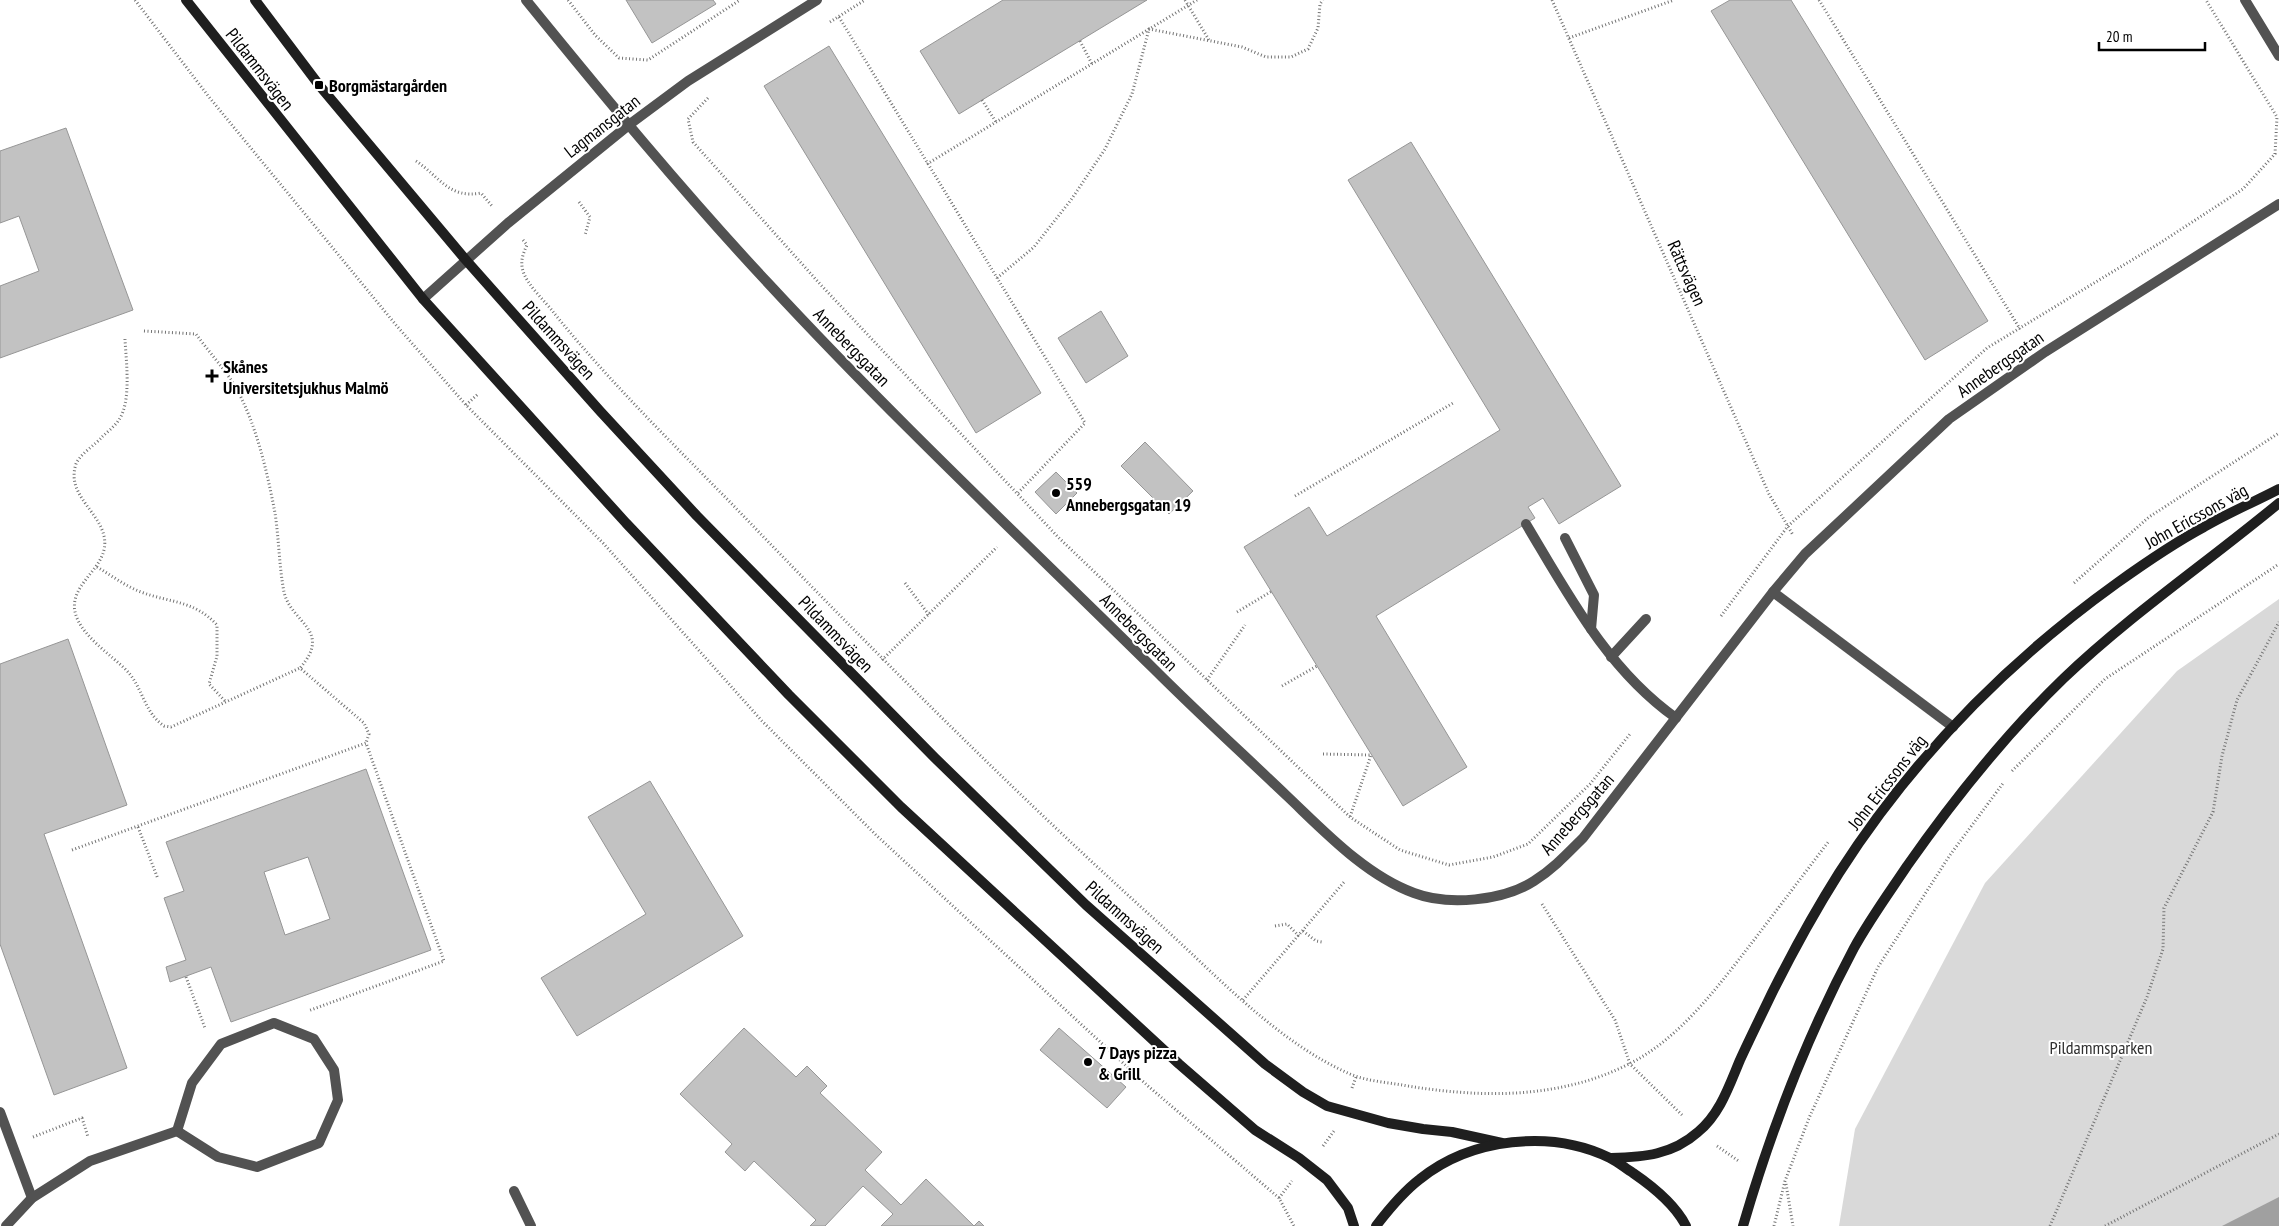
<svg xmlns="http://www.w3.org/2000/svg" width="2279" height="1226" font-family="'PT Sans Narrow',sans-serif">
	<rect width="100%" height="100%" fill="#fff"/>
	<polygon fill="#d9d9d9" points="2279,599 2279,1226 1839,1226 1855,1129 1985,883 2177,671"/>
	<polygon fill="#a0a0a0" points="2279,1197 2279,1226 2222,1226"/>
	<g fill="#c2c2c2" stroke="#969696" fill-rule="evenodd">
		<polygon points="626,0 713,0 716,4 652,43"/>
		<polygon points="1003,0 1147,0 959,114 920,51"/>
		<polygon points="1730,0 1791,0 1988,321 1925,360 1711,11"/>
		<polygon points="829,46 1041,393 976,433 764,86"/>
		<polygon points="66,128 133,310 0,358 0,286 39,271 19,216 0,223 0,151"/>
		<polygon points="1411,142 1621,486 1559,524 1543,498 1528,507 1535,518 1376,616 1467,767 1403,806 1244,547 1309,507 1327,536 1500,430 1348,180"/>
		<polygon points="1101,311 1128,356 1086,383 1058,338"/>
		<polygon points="1145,442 1193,491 1169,514 1121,466"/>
		<polygon points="1056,472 1077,493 1056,514 1035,492"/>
		<polygon points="68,639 127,805 44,834 127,1068 54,1095 0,944 0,664"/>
		<path d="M366 769 431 950 231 1022 211 967 170 982 166 967 186 960 164 898 184 891 166 842ZM308 857 330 919 285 935 264 872Z"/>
		<polygon points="650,781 743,936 577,1036 541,978 646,914 588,817"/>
		<polygon points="744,1028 796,1077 807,1066 827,1086 820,1093 882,1152 865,1170 901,1205 926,1179 974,1226 979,1221 984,1226 881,1226 893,1214 863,1186 825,1226 810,1226 816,1220 754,1161 745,1171 725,1152 732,1144 680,1094"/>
		<polygon points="1059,1028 1126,1087 1107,1108 1040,1050"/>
	</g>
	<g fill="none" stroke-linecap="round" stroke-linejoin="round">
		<g stroke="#747474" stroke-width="3" stroke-dasharray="1 2.5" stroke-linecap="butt">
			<polyline points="135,0 209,97 396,325 466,405 603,543 762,721 876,835 1148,1086 1279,1198 1294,1226"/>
			<polyline points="568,0 595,35 619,58 648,60 740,0"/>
			<polyline points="1185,0 1209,40"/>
			<polyline points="1552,0 1769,494 1793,535"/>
			<polyline points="1819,0 2020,329"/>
			<polyline points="839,17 1085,423 1017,494"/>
			<polyline points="830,22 865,0"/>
			<polyline points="1569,38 1674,0"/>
			<polyline points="1080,41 1092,64"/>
			<polyline points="708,98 688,119 693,142 820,284 1058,537 1350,817 1400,850 1449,865 1493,857 1528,844 1590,784 1630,734"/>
			<polyline points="982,100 996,122"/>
			<path d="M416 161C440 177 449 199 481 193L492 206"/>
			<polyline points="927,164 1197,0"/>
			<polyline points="579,202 590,217 585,235"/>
			<path d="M523 240 527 245C523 254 520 261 523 271 527 285 545 301 554 313 608 380 670 441 730 502 870 648 1012 791 1162 926 1219 978 1279 1043 1350 1074 1366 1081 1385 1082 1402 1085 1478 1098 1558 1100 1629 1064 1681 1038 1719 985 1754 940 1779 907 1804 874 1829 841"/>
			<polyline points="997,278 1034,247 1071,200 1105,149 1132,94 1149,29 1242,47 1266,57 1291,57 1308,49 1318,28 1320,4 1323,0"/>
			<path d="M144 331 196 334C208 351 224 368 235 386 256 423 267 471 275 513 279 539 279 566 284 592 291 623 333 630 300 668L364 723 369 734 366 743"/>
			<path d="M125 339C126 361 132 403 118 421 114 427 107 432 102 437 95 445 80 454 76 464 66 494 98 510 104 536 110 563 80 577 75 600 69 630 112 654 129 673 143 690 145 713 164 726L171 727 300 668"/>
			<polyline points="466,405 478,394"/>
			<polyline points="1295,496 1453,403"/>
			<path d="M97 567C111 575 125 586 141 592 170 603 194 600 217 625V656L209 684 226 702"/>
			<polyline points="905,583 929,615"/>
			<polyline points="2074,583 2149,517 2279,433"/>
			<polyline points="1237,612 1272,591"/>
			<polyline points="1721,616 1788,526 1987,348 2160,243 2243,189 2275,154 2277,117 2206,0"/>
			<polyline points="882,660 997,547"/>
			<polyline points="1207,680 1245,625"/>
			<polyline points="1282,686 1317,666"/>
			<polyline points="1323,754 1371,755 1350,817"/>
			<polyline points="2012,771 2105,679 2279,564"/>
			<polyline points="138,827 158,879"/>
			<polyline points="72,850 366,743 444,961 308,1011"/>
			<polyline points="1542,904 1615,1020 1630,1064 1682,1115"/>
			<polyline points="1275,926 1287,924 1299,936"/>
			<polyline points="1303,931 1316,941 1322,942"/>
			<polyline points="186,977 205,1028"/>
			<polyline points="1243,1000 1345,881"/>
			<polyline points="1352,1088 1356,1077"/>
			<polyline points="33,1137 82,1118 88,1137"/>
			<polyline points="1323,1146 1334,1131"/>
			<polyline points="1717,1146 1740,1162"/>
			<polyline points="1786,1184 1793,1226"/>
			<polyline points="1279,1198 1292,1181"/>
			<polyline points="1774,1226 1785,1181 1809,1118 1878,967 1950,855 2004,782"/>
			<polyline points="2050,1226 2147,997 2163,949 2164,908 2213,812 2222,756 2237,700 2279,622"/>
			<polyline points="2105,1226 2279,1134"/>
		</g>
		<g stroke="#525252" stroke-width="10">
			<path d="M1526 524C1568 594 1607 669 1676 718"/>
			<polyline points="1565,538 1594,595 1591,629"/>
			<polyline points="1611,657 1646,619"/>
			<polygon points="274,1023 314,1039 334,1070 338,1100 319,1143 257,1167 218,1157 177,1131 192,1083 221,1044"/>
			<polyline points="0,1112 32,1198"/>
			<polyline points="514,1191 531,1226"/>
			<polyline points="6,1226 32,1198 90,1161 177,1131"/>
		</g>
		<g stroke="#525252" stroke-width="10">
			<path d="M526 0C604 96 684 193 768 283 892 417 1025 542 1155 670 1198 713 1243 754 1287 796 1324 831 1365 875 1414 893 1448 906 1503 901 1534 881 1553 869 1567 854 1583 838L1773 592 1805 554 1949 419 2045 352 2279 204"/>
			<polyline points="2245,0 2279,56"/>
			<polyline points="423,299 508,223 630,124 688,81 817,0"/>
			<polyline points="1773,592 1953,727"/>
		</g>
		<g stroke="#1f1f1f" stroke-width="10">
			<polyline points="186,0 423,299 626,523 789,695 901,807 1179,1064 1255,1130 1299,1158 1327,1180 1348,1208 1354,1226"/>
			<polyline points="255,0 319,85 465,259 600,411 697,516 935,758 1086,905 1265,1064 1303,1092 1327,1106 1388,1123 1423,1129 1452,1132 1502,1143"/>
			<path d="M1611 1158C1644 1157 1672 1155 1698 1132 1720 1114 1729 1086 1740 1060 1750 1038 1761 1016 1772 993 1792 953 1815 911 1839 873 1912 759 2007 662 2117 583 2145 563 2174 543 2204 527 2228 513 2254 502 2279 489"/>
			<path d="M1376 1226C1389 1209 1403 1192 1420 1179 1471 1138 1551 1129 1610 1158 1618 1162 1625 1168 1633 1173 1652 1186 1675 1204 1686 1226"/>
			<path d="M1743 1226C1771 1130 1807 1036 1854 948 1870 919 1889 893 1907 866 1954 799 2005 735 2064 678 2131 614 2208 562 2279 503"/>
		</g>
	</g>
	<g fill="#000" stroke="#fff" stroke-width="2">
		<rect x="314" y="80" width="10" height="10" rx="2.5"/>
		<path d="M209.5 368.5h5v5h5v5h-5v5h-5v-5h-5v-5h5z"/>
		<circle cx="1056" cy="493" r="5"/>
		<circle cx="1088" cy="1062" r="5"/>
	</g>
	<g text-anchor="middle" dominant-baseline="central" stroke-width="4" stroke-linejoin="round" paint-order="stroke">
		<g font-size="18" fill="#000" stroke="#fff">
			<text transform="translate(260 69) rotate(52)">Pildammsvägen</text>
			<text transform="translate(602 126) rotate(-38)">Lagmansgatan</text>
			<text transform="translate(1687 273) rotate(66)">Rättsvägen</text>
			<text transform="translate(559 340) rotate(48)">Pildammsvägen</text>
			<text transform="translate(852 347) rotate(46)">Annebergsgatan</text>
			<text transform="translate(2000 364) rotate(-35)">Annebergsgatan</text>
			<text transform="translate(2196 516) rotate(-29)">John Ericssons väg</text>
			<text transform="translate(1139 632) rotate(45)">Annebergsgatan</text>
			<text transform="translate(836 634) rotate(46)">Pildammsvägen</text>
			<text transform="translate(1887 782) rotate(-52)">John Ericssons väg</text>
			<text transform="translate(1577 814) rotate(-49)">Annebergsgatan</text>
			<text transform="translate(1125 917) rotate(42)">Pildammsvägen</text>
		</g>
		<g font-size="18" font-weight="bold" fill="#000" stroke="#fff" text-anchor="start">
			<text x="329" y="85">Borgmästargården</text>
			<text x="223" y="366">Skånes<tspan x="223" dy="21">Universitetsjukhus Malmö</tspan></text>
			<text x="1066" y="483">559<tspan x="1066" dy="21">Annebergsgatan 19</tspan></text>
			<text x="1098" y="1052">7 Days pizza<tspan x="1098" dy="21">&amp; Grill</tspan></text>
		</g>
		<g font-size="18" fill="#303030" stroke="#fff">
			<text x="2101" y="1047">Pildammsparken</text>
		</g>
	</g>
	<path d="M2099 42v8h106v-8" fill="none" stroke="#000000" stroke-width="2.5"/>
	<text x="2106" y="42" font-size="15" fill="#000000" stroke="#ffffff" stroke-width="4" paint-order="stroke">20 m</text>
</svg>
